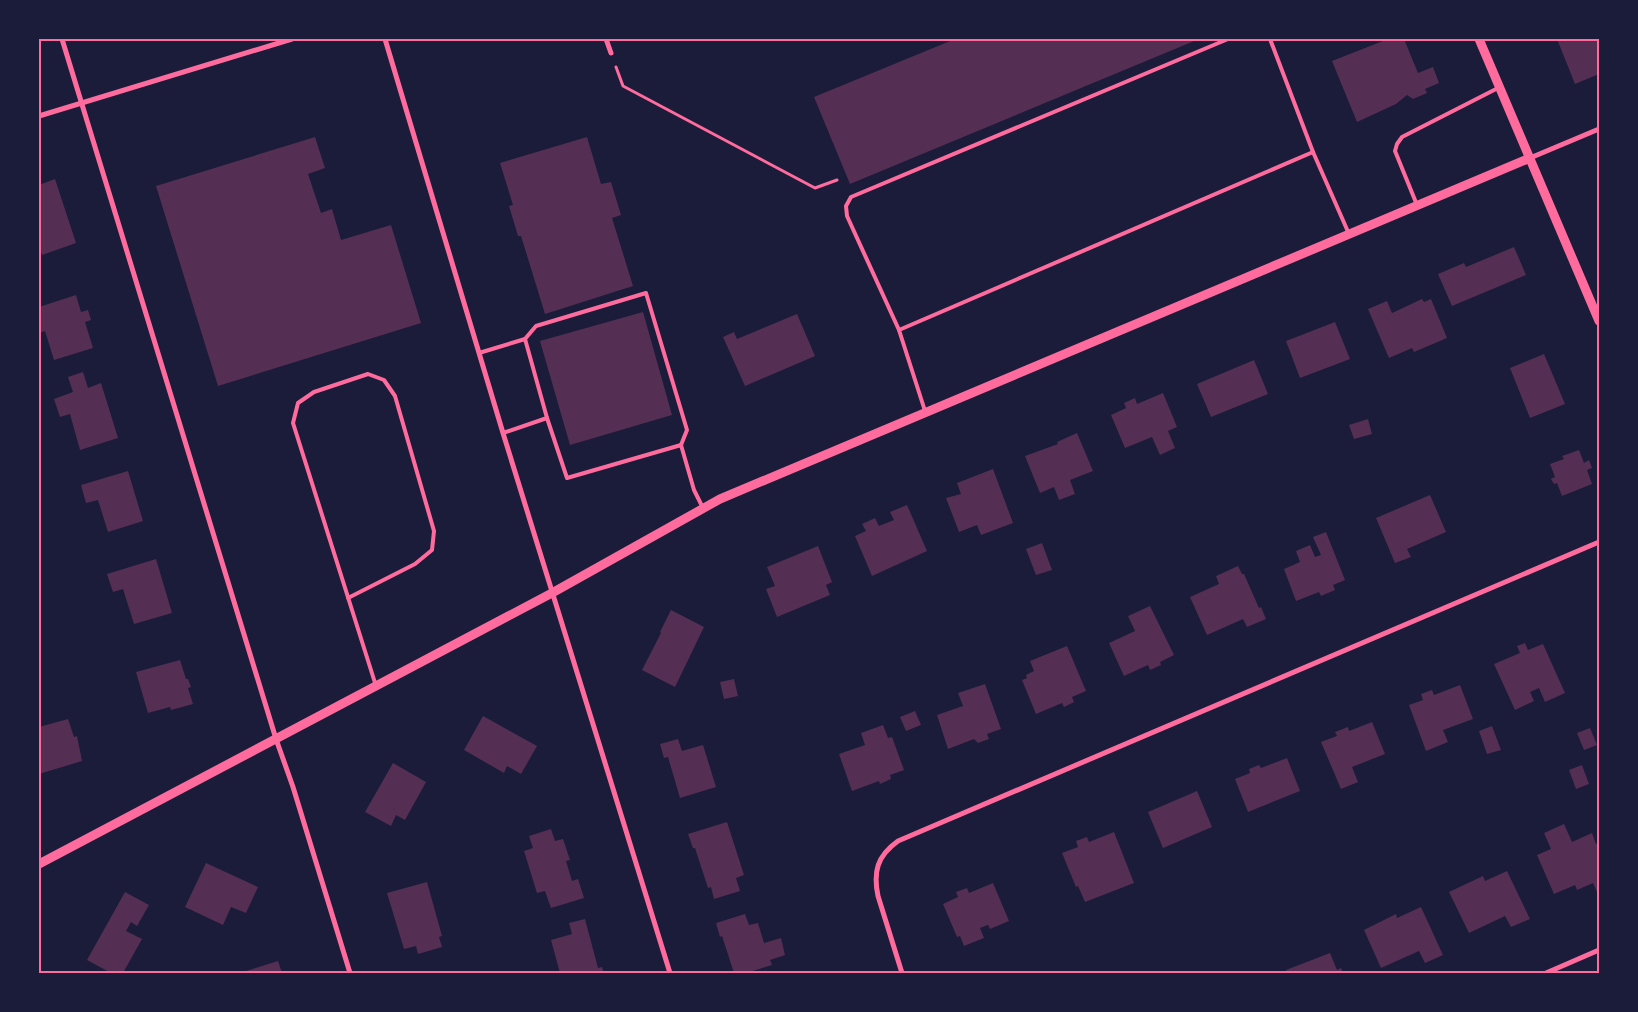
<svg xmlns="http://www.w3.org/2000/svg" width="1638" height="1012" font-family="'Archivo Narrow',sans-serif">
	<rect width="100%" height="100%" fill="#1b1b3a"/>
	<g fill="#542f53">
		<polygon points="955,39 1199,39 850,184 814,97"/>
		<polygon points="1388,39 1404,39 1418,73 1433,67 1439,83 1425,89 1427,93 1413,99 1407,95 1396,104 1357,122 1332,61"/>
		<polygon points="1557,39 1599,39 1599,74 1575,84"/>
		<polygon points="315,137 325,168 308,174 321,213 332,209 341,240 391,225 421,323 218,386 156,186"/>
		<polygon points="587,137 601,184 611,182 621,215 612,218 633,286 545,314 521,236 518,236 509,206 513,205 500,163"/>
		<polygon points="55,179 76,243 42,255 39,246 39,185"/>
		<polygon points="1514,247 1526,275 1452,306 1438,274 1464,263 1466,267"/>
		<polygon points="76,295 81,312 88,310 91,320 85,322 93,348 54,360 45,331 39,333 39,307"/>
		<polygon points="1422,299 1424,302 1431,299 1447,338 1414,352 1412,348 1389,358 1368,309 1387,301 1392,313"/>
		<polygon points="643,312 672,415 570,445 540,341"/>
		<polygon points="797,314 815,356 745,386 723,337 734,332 737,339"/>
		<polygon points="1335,322 1350,359 1300,378 1286,341"/>
		<polygon points="1544,354 1565,404 1530,418 1510,368"/>
		<polygon points="1254,360 1268,394 1211,417 1197,384"/>
		<polygon points="83,372 88,388 101,383 118,438 80,450 70,414 60,417 54,399 73,392 68,377"/>
		<polygon points="1163,393 1177,427 1168,431 1175,448 1160,455 1152,437 1125,448 1111,415 1126,408 1124,403 1135,398 1137,404"/>
		<polygon points="1368,419 1372,434 1354,439 1349,425"/>
		<polygon points="1077,433 1093,471 1070,480 1075,494 1059,500 1054,487 1040,493 1025,456 1058,444 1057,442"/>
		<polygon points="1579,450 1584,463 1589,460 1592,468 1587,470 1592,484 1562,496 1557,483 1554,484 1551,479 1555,477 1550,464 1564,459 1562,456"/>
		<polygon points="993,469 1013,523 981,535 977,525 959,532 946,498 961,494 957,483"/>
		<polygon points="128,471 143,521 108,532 98,500 86,503 81,485"/>
		<polygon points="1430,495 1446,532 1407,549 1411,557 1395,563 1376,518"/>
		<polygon points="907,505 927,551 872,576 855,536 866,531 862,524 875,518 879,526 894,520 890,512"/>
		<polygon points="1326,532 1345,580 1333,585 1335,590 1321,596 1319,592 1296,601 1284,569 1300,562 1296,551 1310,545 1315,557 1321,555 1313,537"/>
		<polygon points="1042,543 1052,570 1036,575 1026,549"/>
		<polygon points="818,546 832,582 826,585 830,595 777,617 766,589 775,586 767,567"/>
		<polygon points="156,559 172,613 134,624 123,589 113,592 107,574"/>
		<polygon points="1238,566 1242,574 1244,574 1259,608 1261,607 1266,619 1247,627 1243,619 1207,635 1190,597 1219,584 1216,576"/>
		<polygon points="1150,606 1174,655 1160,662 1161,665 1150,670 1148,665 1124,676 1109,643 1135,631 1128,616"/>
		<polygon points="671,610 704,627 675,687 642,670 661,633 660,632"/>
		<polygon points="1525,643 1528,650 1543,644 1565,693 1545,702 1539,688 1530,692 1534,701 1515,710 1494,664 1520,653 1517,646"/>
		<polygon points="1067,646 1086,691 1072,697 1074,702 1064,707 1062,703 1036,714 1022,680 1027,678 1026,675 1034,671 1030,661"/>
		<polygon points="180,660 186,679 188,679 191,687 188,688 193,704 171,710 170,707 148,713 136,672"/>
		<polygon points="734,679 738,696 724,699 720,682"/>
		<polygon points="985,684 1001,729 987,734 989,739 978,743 974,739 948,749 937,715 963,706 958,693"/>
		<polygon points="1460,685 1473,719 1443,730 1448,742 1426,751 1409,705 1423,700 1421,694 1432,690 1434,695"/>
		<polygon points="915,711 921,725 906,731 900,717"/>
		<polygon points="483,716 537,746 521,774 507,766 504,773 464,750"/>
		<polygon points="68,719 74,737 77,736 82,761 39,774 39,727"/>
		<polygon points="1372,722 1385,754 1352,767 1358,782 1341,789 1321,742 1337,736 1335,732 1348,727 1349,731"/>
		<polygon points="883,725 888,738 892,737 904,770 890,775 891,779 880,784 879,781 852,791 839,754 865,745 861,733"/>
		<polygon points="1492,726 1501,750 1487,754 1479,731"/>
		<polygon points="1590,728 1597,745 1584,750 1577,733"/>
		<polygon points="678,739 682,751 703,745 716,787 680,798 668,757 664,758 660,744"/>
		<polygon points="1287,758 1300,791 1248,812 1235,779 1250,773 1249,769 1259,765 1261,768"/>
		<polygon points="393,763 426,782 405,820 396,815 391,826 365,812"/>
		<polygon points="1582,765 1589,784 1576,789 1569,770"/>
		<polygon points="1197,791 1212,827 1163,848 1148,812"/>
		<polygon points="727,822 744,875 736,878 740,891 714,899 711,887 708,888 695,848 693,848 688,834"/>
		<polygon points="1564,824 1572,842 1592,833 1596,844 1599,842 1599,890 1597,892 1593,883 1577,890 1575,885 1554,894 1537,855 1551,849 1544,833"/>
		<polygon points="551,829 555,841 563,839 570,860 566,861 572,881 578,879 584,898 551,908 545,891 537,893 524,851 533,848 529,836"/>
		<polygon points="1114,832 1134,883 1085,902 1078,886 1076,887 1062,853 1078,847 1076,841 1087,837 1089,842"/>
		<polygon points="206,863 258,887 246,913 231,907 223,925 185,907"/>
		<polygon points="1507,871 1530,919 1511,927 1505,916 1469,933 1449,892 1483,876 1485,881"/>
		<polygon points="427,882 442,936 439,937 442,947 418,954 416,946 404,949 387,893"/>
		<polygon points="993,883 1009,921 990,929 988,925 980,928 984,938 964,946 960,936 957,937 943,904 958,897 956,892 967,888 969,893"/>
		<polygon points="125,892 149,905 137,926 131,922 126,931 142,939 123,973 111,973 87,960"/>
		<polygon points="1421,907 1443,955 1425,963 1419,951 1381,968 1364,930 1396,914 1397,918"/>
		<polygon points="745,914 749,925 758,923 764,943 781,938 785,955 770,960 772,965 746,973 734,973 722,936 720,937 716,923"/>
		<polygon points="585,919 598,968 602,967 604,973 560,973 551,940 572,934 569,923"/>
		<polygon points="1330,953 1337,970 1341,968 1343,973 1288,973 1286,970"/>
		<polygon points="278,961 282,973 246,973 246,971"/>
	</g>
	<g fill="none" stroke-linecap="round" stroke-linejoin="round">
		<polyline stroke="#ff6b9d" stroke-width="3" points="616,67 623,86 815,188 837,180"/>
		<g stroke="#ff6b9d" stroke-width="4">
			<polyline points="1270,39 1313,152"/>
			<polyline points="1417,205 1395,151 1397,144 1402,137 1500,87"/>
			<polyline points="899,330 847,216 846,206 851,197 1228,39"/>
			<polyline points="525,339 536,326 646,293 687,430 681,445"/>
			<polyline points="479,353 525,339 547,418"/>
			<polyline points="925,411 899,330 1313,152 1349,234"/>
			<polyline points="503,433 547,418 567,478 681,445 694,490 703,508"/>
			<polyline points="348,598 415,564 432,550 434,531 395,396 384,380 368,374 314,392 298,403 293,423 376,686"/>
		</g>
		<g stroke="#ff6b9d" stroke-width="5">
			<polyline points="62,39 276,739 293,787 350,973"/>
			<polyline points="385,39 503,433 670,973"/>
			<polyline points="606,39 611,53"/>
			<polyline points="39,116 292,39"/>
			<polyline points="1530,158 1599,129"/>
			<path d="M902 973 878 896C873 872 877 856 898 841L1599 542"/>
			<polyline points="1546,973 1599,950"/>
		</g>
		<g stroke="#ff6b9d" stroke-width="9">
			<polyline points="1479,39 1599,321"/>
			<polyline points="39,864 552,593 720,499 1530,158"/>
		</g>
	</g>
	<rect width="1638" height="1012" fill="none" stroke="#1b1b3a" stroke-width="80"/>
	<rect x="40" y="40" width="1558" height="932" fill="none" stroke="#ff6b9d" stroke-width="2"/>
</svg>
